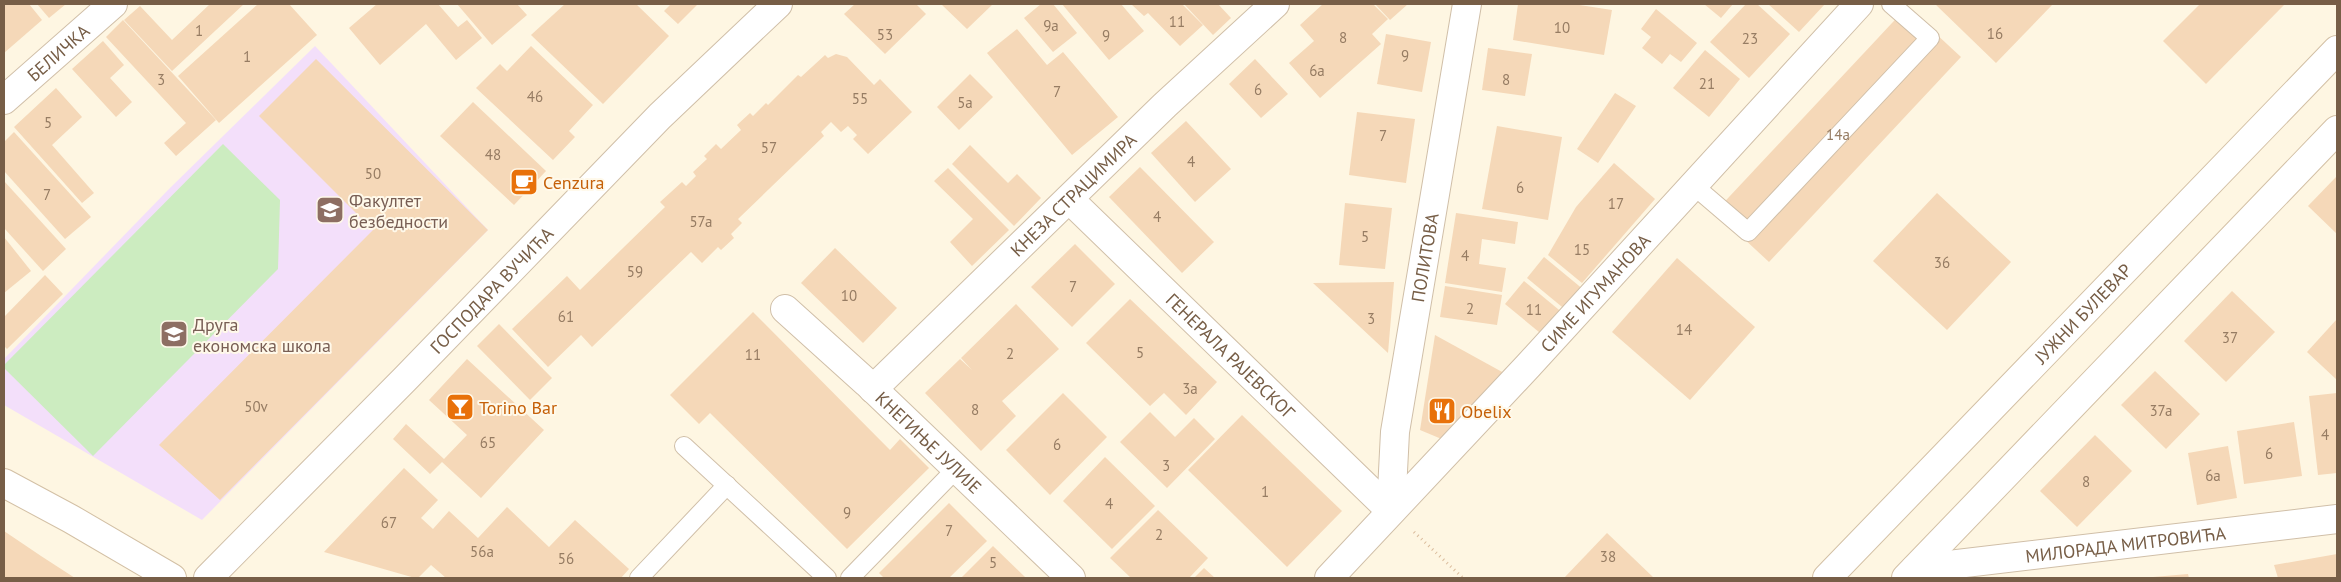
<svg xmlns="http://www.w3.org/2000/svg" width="2341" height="582" font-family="'PT Sans',sans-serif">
	<rect width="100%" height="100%" fill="#fef6e2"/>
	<polygon fill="#f3dffa" points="315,46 488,230 202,520 4,405 4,359 169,189"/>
	<polygon fill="#ccecc0" points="223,144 280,200 278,269 93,456 4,368 4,365"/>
	<g fill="#f5d8b8">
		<polygon points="4,4 29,4 42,20 4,53"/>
		<polygon points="37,4 66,4 49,18"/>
		<polygon points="210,4 244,4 172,71 124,20 140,6 172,40"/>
		<polygon points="258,4 289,4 317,35 219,123 178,76"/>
		<polygon points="377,4 438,4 458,27 467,20 482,38 456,60 426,24 380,65 349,28"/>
		<polygon points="457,4 517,4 527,15 492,45"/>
		<polygon points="565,4 636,4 669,36 603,104 531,35"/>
		<polygon points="668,4 698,4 678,24 664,11 670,5"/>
		<polygon points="855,4 916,4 926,14 885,54 844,14"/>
		<polygon points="941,4 993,4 967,29"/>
		<polygon points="1041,4 1053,4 1077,33 1053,52 1024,18"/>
		<polygon points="1062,4 1121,4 1144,31 1109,60"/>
		<polygon points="1131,4 1182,4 1203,25 1180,46 1148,13 1144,16"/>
		<polygon points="1184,4 1218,4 1231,18 1213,35"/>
		<polygon points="1323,4 1373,4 1388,19 1372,34 1381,44 1320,98 1289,63 1314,41 1300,25"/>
		<polygon points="1375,4 1408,4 1390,20"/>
		<polygon points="1518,4 1573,4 1612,10 1604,55 1513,40"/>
		<polygon points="1704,4 1733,4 1721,18"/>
		<polygon points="1746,4 1757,4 1790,34 1749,78 1710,42"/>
		<polygon points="1768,4 1825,4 1799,32"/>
		<polygon points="1935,4 2053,4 1996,63"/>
		<polygon points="2200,4 2285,4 2206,84 2163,41"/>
		<polygon points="1907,7 1961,57 1769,262 1715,212"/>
		<polygon points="1656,9 1697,43 1681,62 1670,54 1662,64 1642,48 1651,37 1641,29"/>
		<polygon points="123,20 216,120 176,156 164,143 186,123 106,37"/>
		<polygon points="1017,29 1047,65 1063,52 1118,117 1072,155 987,53"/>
		<polygon points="1386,34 1431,42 1422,92 1377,84"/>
		<polygon points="103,41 124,65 110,78 132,102 116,117 72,69"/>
		<polygon points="531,46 593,105 569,131 575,137 553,160 476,88 500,64 507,71"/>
		<polygon points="1488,48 1532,54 1525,96 1482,90"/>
		<polygon points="1705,50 1740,79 1709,117 1673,88"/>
		<polygon points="836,54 847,57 874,85 880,79 912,112 868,154 853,139 857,135 848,126 841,132 831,122 821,132 824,136 738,219 742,223 731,234 734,238 721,250 718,247 702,263 691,252 592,347 581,335 548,367 512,329 567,276 580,290 665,207 660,202 682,182 686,186 696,176 693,172 707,159 704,156 716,144 721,149 741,130 737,125 750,113 753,116 766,103 768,105 798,75 801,77 825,55 828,58"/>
		<polygon points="316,59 488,230 220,500 159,445 373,230 259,116"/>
		<polygon points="1255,59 1288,94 1261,118 1229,84"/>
		<polygon points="970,74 993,97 959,130 937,107"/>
		<polygon points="56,88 82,117 52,145 94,193 82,203 14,127"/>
		<polygon points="1615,93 1636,106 1598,163 1577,149"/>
		<polygon points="473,102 546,171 514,205 440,136"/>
		<polygon points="1357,112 1415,119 1406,183 1349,175"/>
		<polygon points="1186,121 1231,169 1195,202 1151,153"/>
		<polygon points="1497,126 1562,137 1548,220 1482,209"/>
		<polygon points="14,132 91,217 65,239 4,171 4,142"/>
		<polygon points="970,145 1008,183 1017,174 1041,198 1014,226 952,164"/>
		<polygon points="1614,163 1655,199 1582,283 1548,255 1576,207"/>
		<polygon points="1140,167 1214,242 1182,273 1109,197"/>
		<polygon points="948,168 1009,230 972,266 950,242 973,219 934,181"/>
		<polygon points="2337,176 2337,234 2308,206"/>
		<polygon points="4,181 66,249 43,271 4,228"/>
		<polygon points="1937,193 2011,262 1947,330 1873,261"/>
		<polygon points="1345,203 1392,208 1385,269 1339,265"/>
		<polygon points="1456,213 1518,222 1515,244 1482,239 1479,264 1506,268 1502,292 1445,283"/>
		<polygon points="4,237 31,271 4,293"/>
		<polygon points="1075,244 1115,284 1072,327 1031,287"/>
		<polygon points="835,248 897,308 863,343 801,283"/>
		<polygon points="1544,257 1584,290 1567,311 1527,278"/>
		<polygon points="1677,258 1755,327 1690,400 1612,332"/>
		<polygon points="45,275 63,294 7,349 4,346 4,317"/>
		<polygon points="1524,281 1564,314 1545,337 1505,304"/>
		<polygon points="1394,282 1388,353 1313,283"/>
		<polygon points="1445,286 1502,295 1497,325 1440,317"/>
		<polygon points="2232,291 2275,332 2226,382 2184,341"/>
		<polygon points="1130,299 1217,382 1186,415 1164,393 1150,406 1086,343"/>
		<polygon points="1016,304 1059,349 1002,401 1016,416 981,451 925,393 960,359 972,370 961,358"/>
		<polygon points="753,312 890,450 900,439 929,468 847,549 710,413 699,424 670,395"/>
		<polygon points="2337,319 2337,380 2307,352"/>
		<polygon points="499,324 552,378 530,400 477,346"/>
		<polygon points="1435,335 1504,373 1444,440 1420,430"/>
		<polygon points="467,359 544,430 481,498 442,462 430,474 393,439 406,424 444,459 467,435 429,400"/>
		<polygon points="2155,371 2200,414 2166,449 2121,405"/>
		<polygon points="1063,393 1107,437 1050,495 1006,450"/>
		<polygon points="2337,393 2337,473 2318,475 2309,396"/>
		<polygon points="1150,412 1175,437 1194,418 1215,439 1167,488 1120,442"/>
		<polygon points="1242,415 1342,511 1287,567 1188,470"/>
		<polygon points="2294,422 2302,476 2244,484 2237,431"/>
		<polygon points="2095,435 2132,471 2077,527 2040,491"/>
		<polygon points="2228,446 2237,498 2197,505 2188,453"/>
		<polygon points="1105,457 1155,506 1112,549 1063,501"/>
		<polygon points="404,468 438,500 421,518 433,529 449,511 478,538 507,507 549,547 575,520 629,569 621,578 446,578 431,565 418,578 415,578 324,552"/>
		<polygon points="949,503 987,541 949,578 884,578 879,573"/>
		<polygon points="1158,510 1208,558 1189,578 1131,578 1110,558"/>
		<polygon points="4,531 41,556 75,578 4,578"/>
		<polygon points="1607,533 1654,578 1564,578"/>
		<polygon points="993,546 1026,578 961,578"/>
		<polygon points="2337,554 2337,578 2278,578 2274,565"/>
		<polygon points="1204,568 1215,578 1194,578"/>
		<polygon points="2188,574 2189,578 2153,578 2153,577"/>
	</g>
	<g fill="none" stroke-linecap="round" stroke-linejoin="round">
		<defs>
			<g id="lane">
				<polyline points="1693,185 1748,232 1930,38 1891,4"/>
				<polyline points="684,446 827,578"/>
				<polyline points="639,578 727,485"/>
				<polyline points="850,578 956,469"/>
			</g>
			<g id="street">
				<path id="s1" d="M4 100 113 4"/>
				<path id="s2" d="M1069 199 1391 511"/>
				<path id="s3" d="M785 309 867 383 1071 578"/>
				<path id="s4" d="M873 389 1165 105 1275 4"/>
				<path id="s5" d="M1391 511 1395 432 1467 4"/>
				<path id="s6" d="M1915 569 2337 519"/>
				<path id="s7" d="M208 578 405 379 660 116 778 4"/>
				<path id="s8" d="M1329 578 1528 366 1859 4"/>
			</g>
			<g id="secondary">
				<polyline points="4,483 71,519 172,578"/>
				<path id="s9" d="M1827 578 2337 50"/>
				<polyline points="1906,578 2337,130"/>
			</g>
		</defs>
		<use href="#lane" stroke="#d0bfa8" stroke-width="20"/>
		<use href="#street" stroke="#d0bfa8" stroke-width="30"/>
		<use href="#secondary" stroke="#d3c0a5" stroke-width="30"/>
		<polyline stroke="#dabb9b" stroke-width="3" stroke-dasharray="1 4" stroke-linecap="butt" points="1414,532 1463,578"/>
		<use href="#lane" stroke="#fff" stroke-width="18"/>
		<use href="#street" stroke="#fff" stroke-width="28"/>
		<use href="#secondary" stroke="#fff" stroke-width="28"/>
	</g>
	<defs>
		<symbol id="cafe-square" viewBox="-11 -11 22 22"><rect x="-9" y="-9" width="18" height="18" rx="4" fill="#e8710a" stroke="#fff9ea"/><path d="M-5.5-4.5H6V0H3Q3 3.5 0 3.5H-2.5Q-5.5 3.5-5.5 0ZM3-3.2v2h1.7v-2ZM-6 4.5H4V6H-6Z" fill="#fff"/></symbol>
		<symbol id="university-square" viewBox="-11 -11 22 22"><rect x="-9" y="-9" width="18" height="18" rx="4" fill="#8d6e63" stroke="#fff9ea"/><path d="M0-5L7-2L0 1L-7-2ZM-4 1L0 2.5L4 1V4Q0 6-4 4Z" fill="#fff"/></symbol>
		<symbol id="school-square" viewBox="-11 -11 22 22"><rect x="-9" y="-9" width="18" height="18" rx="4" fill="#8d6e63" stroke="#fff9ea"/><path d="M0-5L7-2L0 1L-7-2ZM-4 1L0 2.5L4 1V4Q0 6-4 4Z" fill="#fff"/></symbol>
		<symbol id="bar-square" viewBox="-11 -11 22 22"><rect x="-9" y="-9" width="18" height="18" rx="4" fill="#e8710a" stroke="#fff9ea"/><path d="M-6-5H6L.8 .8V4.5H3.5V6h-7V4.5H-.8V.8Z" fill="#fff"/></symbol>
		<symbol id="restaurant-square" viewBox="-11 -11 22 22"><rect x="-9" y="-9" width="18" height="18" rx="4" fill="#e8710a" stroke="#fff9ea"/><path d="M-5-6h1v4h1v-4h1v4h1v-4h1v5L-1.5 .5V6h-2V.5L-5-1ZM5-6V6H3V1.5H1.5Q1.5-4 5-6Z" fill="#fff"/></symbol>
	</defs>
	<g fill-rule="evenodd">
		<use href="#cafe-square" x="508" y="166" width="32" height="32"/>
		<use href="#university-square" x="314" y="194" width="32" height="32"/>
		<use href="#school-square" x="158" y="318" width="32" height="32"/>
		<use href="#bar-square" x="444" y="391" width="32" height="32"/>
		<use href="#restaurant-square" x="1426" y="395" width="32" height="32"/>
	</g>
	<g text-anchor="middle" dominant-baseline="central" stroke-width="4" stroke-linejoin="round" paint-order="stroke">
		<g font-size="15" fill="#967c63">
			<text x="1177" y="21">11</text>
			<text x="1051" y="25">9a</text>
			<text x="1562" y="27">10</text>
			<text x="199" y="30">1</text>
			<text x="1995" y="33">16</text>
			<text x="885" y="34">53</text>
			<text x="1106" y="35">9</text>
			<text x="1343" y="37">8</text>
			<text x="1750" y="38">23</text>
			<text x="1405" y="55">9</text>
			<text x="247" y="56">1</text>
			<text x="1317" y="70">6a</text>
			<text x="161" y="79">3</text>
			<text x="1506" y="79">8</text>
			<text x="1707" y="83">21</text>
			<text x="1258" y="89">6</text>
			<text x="1057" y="91">7</text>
			<text x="535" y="96">46</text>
			<text x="860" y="98">55</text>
			<text x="965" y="102">5a</text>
			<text x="48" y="122">5</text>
			<text x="1838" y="134">14a</text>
			<text x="1383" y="135">7</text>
			<text x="769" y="147">57</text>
			<text x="493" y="154">48</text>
			<text x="1191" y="161">4</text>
			<text x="373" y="173">50</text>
			<text x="1520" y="187">6</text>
			<text x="47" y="194">7</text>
			<text x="1616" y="203">17</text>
			<text x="1157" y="216">4</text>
			<text x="701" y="221">57a</text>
			<text x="1365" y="236">5</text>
			<text x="1582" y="249">15</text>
			<text x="1465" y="255">4</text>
			<text x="1942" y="262">36</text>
			<text x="635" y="271">59</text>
			<text x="1073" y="286">7</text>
			<text x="849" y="295">10</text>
			<text x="1470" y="308">2</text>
			<text x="1534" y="309">11</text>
			<text x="566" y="316">61</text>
			<text x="1371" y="318">3</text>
			<text x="1684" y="329">14</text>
			<text x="2230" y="337">37</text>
			<text x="1140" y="352">5</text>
			<text x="1010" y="353">2</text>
			<text x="753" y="354">11</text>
			<text x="1190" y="388">3a</text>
			<text x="256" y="406">50v</text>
			<text x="975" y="409">8</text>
			<text x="2161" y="410">37a</text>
			<text x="2325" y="434">4</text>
			<text x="488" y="442">65</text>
			<text x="1057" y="444">6</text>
			<text x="2269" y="453">6</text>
			<text x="1166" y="465">3</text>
			<text x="2213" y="475">6a</text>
			<text x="2086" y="481">8</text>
			<text x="1265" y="491">1</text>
			<text x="1109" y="503">4</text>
			<text x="847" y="512">9</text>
			<text x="389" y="522">67</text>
			<text x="949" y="530">7</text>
			<text x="1159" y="534">2</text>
			<text x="482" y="551">56a</text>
			<text x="1608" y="556">38</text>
			<text x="566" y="558">56</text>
			<text x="993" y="562">5</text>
		</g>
		<g font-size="18" fill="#775e47" stroke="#fff9ea">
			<text stroke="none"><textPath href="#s1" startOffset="72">БЕЛИЧКА</textPath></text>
			<text stroke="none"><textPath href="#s4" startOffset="279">КНЕЗА СТРАЦИМИРА</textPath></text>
			<text stroke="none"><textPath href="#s5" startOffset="256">ПОЛИТОВА</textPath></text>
			<text stroke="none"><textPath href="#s7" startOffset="404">ГОСПОДАРА ВУЧИЋА</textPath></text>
			<text stroke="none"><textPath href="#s8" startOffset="390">СИМЕ ИГУМАНОВА</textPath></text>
			<text stroke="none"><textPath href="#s9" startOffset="368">ЈУЖНИ БУЛЕВАР</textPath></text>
			<text stroke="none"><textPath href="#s2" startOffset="225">ГЕНЕРАЛА РАЈЕВСКОГ</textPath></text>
			<text stroke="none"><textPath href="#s3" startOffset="196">КНЕГИЊЕ ЈУЛИЈЕ</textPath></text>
			<text stroke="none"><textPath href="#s6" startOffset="212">МИЛОРАДА МИТРОВИЋА</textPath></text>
		</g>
		<g font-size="18" fill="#c56008" stroke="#fff9ea" text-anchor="start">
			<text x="543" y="182">Cenzura</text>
			<text x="479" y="407">Torino Bar</text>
			<text x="1461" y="411">Obelix</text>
		</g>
		<g font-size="18" fill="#785e54" stroke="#fff9ea" text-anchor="start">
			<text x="349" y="200">Факултет<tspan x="349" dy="21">безбедности</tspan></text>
			<text x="193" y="324">Друга<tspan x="193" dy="21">економска школа</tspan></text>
		</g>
	</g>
	<rect width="2341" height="582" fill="none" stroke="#775e47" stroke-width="10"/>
</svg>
